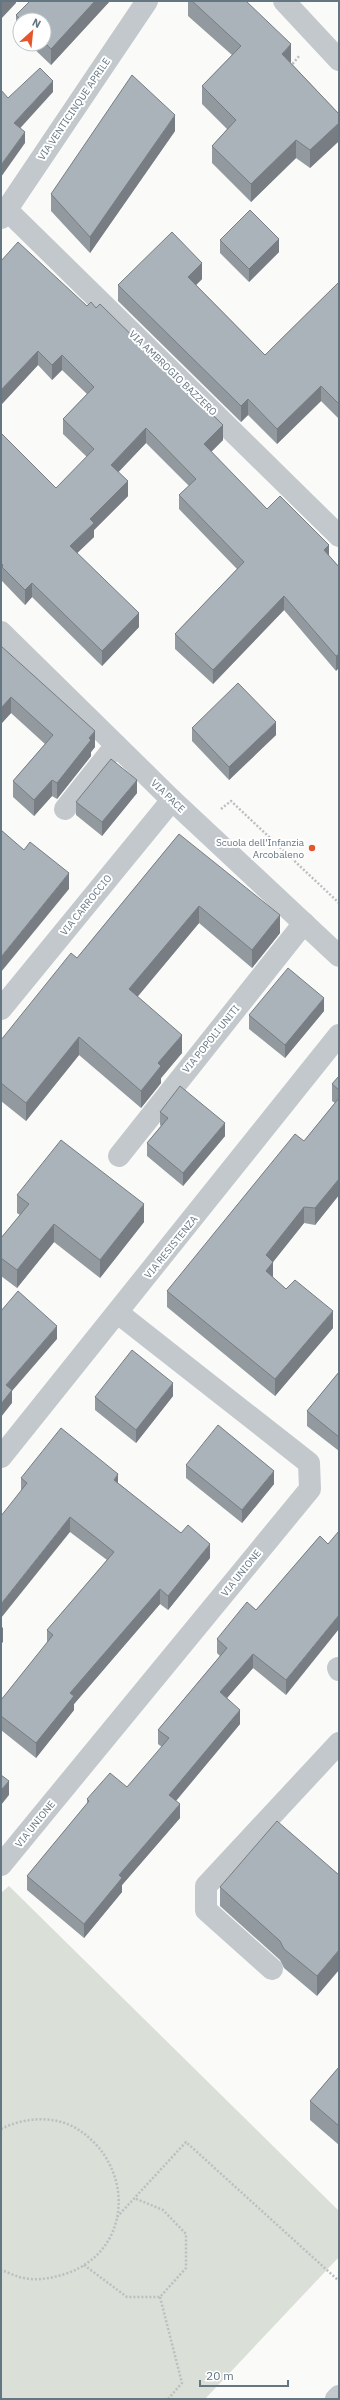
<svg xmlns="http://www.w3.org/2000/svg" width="340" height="2400" font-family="'IBM Plex Sans',sans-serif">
	<rect width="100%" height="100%" fill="#fafaf8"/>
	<polygon fill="#dadfd7" points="9,1886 339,2211 339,2257 205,2399 1,2399 1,1893"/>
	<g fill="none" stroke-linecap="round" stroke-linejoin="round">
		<g stroke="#bbbfc2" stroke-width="2.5" stroke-dasharray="2 2" stroke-linecap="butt">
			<polyline points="290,67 300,55"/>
			<polyline points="221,809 231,801 339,903"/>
			<path d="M1 2129C23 2118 51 2115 74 2127 135 2162 135 2251 65 2274 52 2278 38 2281 24 2278 16 2277 8 2272 1 2270"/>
			<polyline points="117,2217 186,2142 339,2281"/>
			<polyline points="84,2265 127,2297 160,2297 186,2268 186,2234 163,2210 134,2198"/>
			<polyline points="160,2297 182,2383 168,2399"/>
		</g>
		<g stroke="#c3c8cc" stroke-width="22">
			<polyline points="284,1 339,60"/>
			<polyline points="7,210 339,536"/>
			<polyline points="1,218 147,1"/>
			<polyline points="1,632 172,800 339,956"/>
			<polyline points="65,809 116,745"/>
			<polyline points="1,1009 172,800"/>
			<polyline points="119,1156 304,923"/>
			<polyline points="1,1457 339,1035"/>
			<polyline points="338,1668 339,1670"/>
			<polyline points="1,1865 310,1489 309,1463 118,1313"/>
			<polyline points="272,1969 206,1910 206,1886 339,1743"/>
			<polyline points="336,2399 339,2396"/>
		</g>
	</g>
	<g fill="#929a9f">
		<polygon points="110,1 51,65 29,44 44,44 44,20 20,20 20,36 16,32 16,15"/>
		<polygon points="188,1 246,1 291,62 290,62 339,114 339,141 310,168 296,158 251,202 212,163 212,146 227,129 202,104 202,86 232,55 188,16"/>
		<polygon points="175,131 90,253 51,211 51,194"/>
		<polygon points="220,240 279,252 249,282 220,253"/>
		<polygon points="1,261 223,440 211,452 267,509 329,556 339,567 336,671 284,610 213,684 175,649 175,634 237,569 179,509 179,495 189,486 146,443 118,472 128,496 94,530 94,537 77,553 139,627 102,666 32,597 25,605 2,581 2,578 1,577 1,433 56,488 87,457 63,434 63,419 87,394 62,370 52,380 38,365 1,405"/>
		<polygon points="202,279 196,285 265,355 339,282 339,419 321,401 277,444 248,415 241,422 118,301 118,285"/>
		<polygon points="1,646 95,747 91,752 91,756 57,799 52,796 34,816 13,797 13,781 45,744 11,713 1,724"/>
		<polygon points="192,728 276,735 229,780 192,741"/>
		<polygon points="137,793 102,836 76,815 76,802"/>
		<polygon points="179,834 280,933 252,968 199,923 137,997 182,1053 161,1078 161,1083 141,1108 79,1055 26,1121 1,1101 1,1040 77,958"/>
		<polygon points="324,1011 285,1058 249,1029 249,1015"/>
		<polygon points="339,1076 339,1195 315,1225 304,1223 273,1262 273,1278 333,1328 275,1396 167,1307 167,1291 304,1141 335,1103 332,1101 332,1084"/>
		<polygon points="160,1112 225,1136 183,1186 147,1156 147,1143 161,1126 160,1125"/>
		<polygon points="17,1195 144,1222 100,1278 54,1242 17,1288 1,1276 1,1238 20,1215 17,1213"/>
		<polygon points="339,1372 339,1451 307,1426 307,1411"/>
		<polygon points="173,1396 136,1443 95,1410 95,1397"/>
		<polygon points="186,1465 274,1484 242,1523 186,1478"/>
		<polygon points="21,1478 118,1483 210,1558 168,1610 160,1604 74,1704 74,1710 36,1758 1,1730 1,1700 47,1644 47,1630 107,1560 70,1532 21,1491"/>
		<polygon points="320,1536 286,1695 253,1668 227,1698 240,1724 176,1801 180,1818 122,1885 122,1892 84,1938 27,1890 27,1876 87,1804 87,1799 127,1787 162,1747 158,1744 158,1730 220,1656 217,1653 217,1639 256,1610"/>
		<polygon points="339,1875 317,1996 284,1968 280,1960 220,1906 220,1887"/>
		<polygon points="339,2067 339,2145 310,2120 310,2101"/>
	</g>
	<g fill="#777d82">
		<polygon points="2,1 16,1 16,3 1,19 1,2"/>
		<polygon points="95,1 110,1 51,65 51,49"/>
		<polygon points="291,44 291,62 282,72 282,54"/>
		<polygon points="53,81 53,92 14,135 14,123"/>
		<polygon points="175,115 175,131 90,253 90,237"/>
		<polygon points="339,123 339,141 310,168 310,150"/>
		<polygon points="25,132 25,143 1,177 1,165"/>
		<polygon points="296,140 296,158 251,202 251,184"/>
		<polygon points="279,239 279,252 249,282 249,269"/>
		<polygon points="202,263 202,279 188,293 188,277"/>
		<polygon points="38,351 38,365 1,405 1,390"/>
		<polygon points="62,355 62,370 52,380 52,365"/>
		<polygon points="321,386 321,401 277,444 277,429"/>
		<polygon points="248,399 248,415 241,422 241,406"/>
		<polygon points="223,425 223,440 204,459 204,444"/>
		<polygon points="146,428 146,443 111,480 111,465"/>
		<polygon points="128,481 128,496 94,530 94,537 70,560 70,546 90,519"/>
		<polygon points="329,545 329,559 324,550"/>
		<polygon points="32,583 32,597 25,605 25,590"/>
		<polygon points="284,596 284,610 213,684 213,670"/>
		<polygon points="139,613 139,627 102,666 102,651"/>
		<polygon points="339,654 339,668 336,671 336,656"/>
		<polygon points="11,697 11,713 1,724 1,708"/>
		<polygon points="276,722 276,735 229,780 229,767"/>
		<polygon points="95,731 95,747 91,752 91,756 57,799 57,783 89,738"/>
		<polygon points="52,780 52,796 34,816 34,800"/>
		<polygon points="137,780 137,793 102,836 102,822"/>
		<polygon points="69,873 69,889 1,972 1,957"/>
		<polygon points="199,906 199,923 129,1007 129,989"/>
		<polygon points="280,915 280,933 252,968 252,950"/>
		<polygon points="324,998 324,1011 285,1058 285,1045"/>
		<polygon points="182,1035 182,1053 161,1078 161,1083 141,1108 141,1091 158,1063"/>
		<polygon points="79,1037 79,1055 26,1121 26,1103"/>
		<polygon points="225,1123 225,1136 183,1186 183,1173"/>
		<polygon points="339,1179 339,1195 315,1225 315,1208"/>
		<polygon points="144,1204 144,1222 100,1278 100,1260"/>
		<polygon points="304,1207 304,1223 273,1262 273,1278 266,1287 266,1255"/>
		<polygon points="54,1224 54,1242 17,1288 17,1270"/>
		<polygon points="333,1311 333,1328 275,1396 275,1379"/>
		<polygon points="57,1326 57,1339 12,1391 12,1403 1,1417 1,1404 6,1385"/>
		<polygon points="173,1383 173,1396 136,1443 136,1430"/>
		<polygon points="274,1471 274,1484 242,1523 242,1510"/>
		<polygon points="118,1474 118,1489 114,1480"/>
		<polygon points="70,1517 70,1532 1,1618 1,1604"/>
		<polygon points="210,1544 210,1558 168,1610 168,1596"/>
		<polygon points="160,1589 160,1604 74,1704 74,1710 36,1758 36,1743 70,1693"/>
		<polygon points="339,1615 339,1629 286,1695 286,1680"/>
		<polygon points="3,1627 3,1642 1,1644 1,1629"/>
		<polygon points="253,1654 253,1668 220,1706 220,1692"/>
		<polygon points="240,1710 240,1724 169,1809 169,1795"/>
		<polygon points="9,1781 9,1795 1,1805 1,1790"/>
		<polygon points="180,1804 180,1818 122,1885 122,1892 84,1938 84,1924 119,1875"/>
		<polygon points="339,1950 339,1970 317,1996 317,1976"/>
	</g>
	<g fill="#aab3b9" stroke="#777d82">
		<polygon points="30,1 95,1 51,49 44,42 44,20 21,20 16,15"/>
		<polygon points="192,1 246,1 291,44 282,54 339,114 339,123 310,150 296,140 251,184 212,146 236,120 202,86 241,46"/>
		<polygon points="40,68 53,81 14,123 25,132 1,165 1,90 8,98"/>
		<polygon points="132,75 175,115 90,237 51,194"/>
		<polygon points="250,210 279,239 249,269 220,240"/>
		<polygon points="172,232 202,263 188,277 265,355 339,282 339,404 321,386 277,429 248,399 241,406 118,285"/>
		<polygon points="18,242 87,306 91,302 96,308 100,304 223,425 204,444 267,509 280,496 329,545 324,550 339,567 339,654 336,656 284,596 213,670 175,634 244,562 179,495 196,479 146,428 111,465 128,481 90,519 94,523 70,546 139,613 102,651 32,583 25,590 2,567 3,565 1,563 1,433 56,488 94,449 63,419 94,387 62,355 52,365 38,351 1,390 1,261"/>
		<polygon points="1,646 95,731 89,738 91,740 57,783 52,780 34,800 13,781 53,735 11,697 1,708"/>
		<polygon points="238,683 276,722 229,767 192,728"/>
		<polygon points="111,759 137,780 102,822 76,802"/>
		<polygon points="1,830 24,850 30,842 69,873 1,957"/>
		<polygon points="179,834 280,915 252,950 199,906 129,989 182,1035 158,1063 161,1066 141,1091 79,1037 26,1103 1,1083 1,1040 71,953 77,958"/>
		<polygon points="288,968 324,998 285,1045 249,1015"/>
		<polygon points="339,1076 339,1090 332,1084"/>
		<polygon points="180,1086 225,1123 183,1173 147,1143 168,1118 160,1112"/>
		<polygon points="339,1098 339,1179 315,1208 304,1207 266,1255 273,1262 266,1271 286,1289 295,1280 333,1311 275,1379 167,1291 295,1134 304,1141"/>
		<polygon points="61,1140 144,1204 100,1260 54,1224 17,1270 1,1258 1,1238 29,1204 17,1195"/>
		<polygon points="18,1291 57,1326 6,1385 12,1390 1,1404 1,1311"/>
		<polygon points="132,1350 173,1383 136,1430 95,1397"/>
		<polygon points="339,1372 339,1437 307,1411"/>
		<polygon points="218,1425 274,1471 242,1510 186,1465"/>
		<polygon points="61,1428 118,1474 114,1480 181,1533 188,1525 210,1544 168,1596 160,1589 70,1693 74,1696 36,1743 1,1716 1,1700 53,1635 47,1630 114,1552 70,1517 1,1604 1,1516 27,1483 21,1478"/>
		<polygon points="339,1531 339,1615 286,1680 253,1654 220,1692 240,1710 169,1795 180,1804 119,1875 122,1878 84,1924 27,1876 89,1801 87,1799 110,1773 127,1787 169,1738 158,1730 227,1648 217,1639 247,1602 256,1610 320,1536 328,1544"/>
		<polygon points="1,1775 9,1781 1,1790"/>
		<polygon points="277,1821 339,1875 339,1950 317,1976 284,1949 280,1941 220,1887"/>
		<polygon points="339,2067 339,2126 310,2101"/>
	</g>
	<circle fill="#e4572e" stroke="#fff" stroke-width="1.5" cx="312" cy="848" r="4"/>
	<g text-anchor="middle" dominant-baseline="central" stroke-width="4" stroke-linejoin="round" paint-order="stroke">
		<g font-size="10" fill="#657683" stroke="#fff">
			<text transform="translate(74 109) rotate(-56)">VIA VENTICINQUE APRILE</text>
			<text transform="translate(173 373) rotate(44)">VIA AMBROGIO BAZZERO</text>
			<text transform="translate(168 796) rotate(44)">VIA PACE</text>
			<text transform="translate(86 905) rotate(-51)">VIA CARROCCIO</text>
			<text transform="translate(211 1039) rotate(-51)">VIA POPOLI UNITI</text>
			<text transform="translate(171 1247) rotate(-51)">VIA RESISTENZA</text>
			<text transform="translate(241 1573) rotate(-51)">VIA UNIONE</text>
			<text transform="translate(35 1824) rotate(-51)">VIA UNIONE</text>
		</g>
		<g font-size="10" fill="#657683" stroke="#fff" text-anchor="end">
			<text x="304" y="842">Scuola dell'Infanzia<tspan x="304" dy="12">Arcobaleno</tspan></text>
		</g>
	</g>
	<rect width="340" height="2400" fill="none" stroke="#657683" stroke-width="4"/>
	<g transform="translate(32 32) rotate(27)"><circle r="19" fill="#ffffff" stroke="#c1c8cd"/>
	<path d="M0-3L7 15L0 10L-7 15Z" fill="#e4572e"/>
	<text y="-6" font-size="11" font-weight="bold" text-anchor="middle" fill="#657683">N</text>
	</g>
	<path d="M200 2380v6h88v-6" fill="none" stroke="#657683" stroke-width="2"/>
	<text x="206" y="2380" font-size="12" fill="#657683" stroke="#ffffff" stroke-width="3" paint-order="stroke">20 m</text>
</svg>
